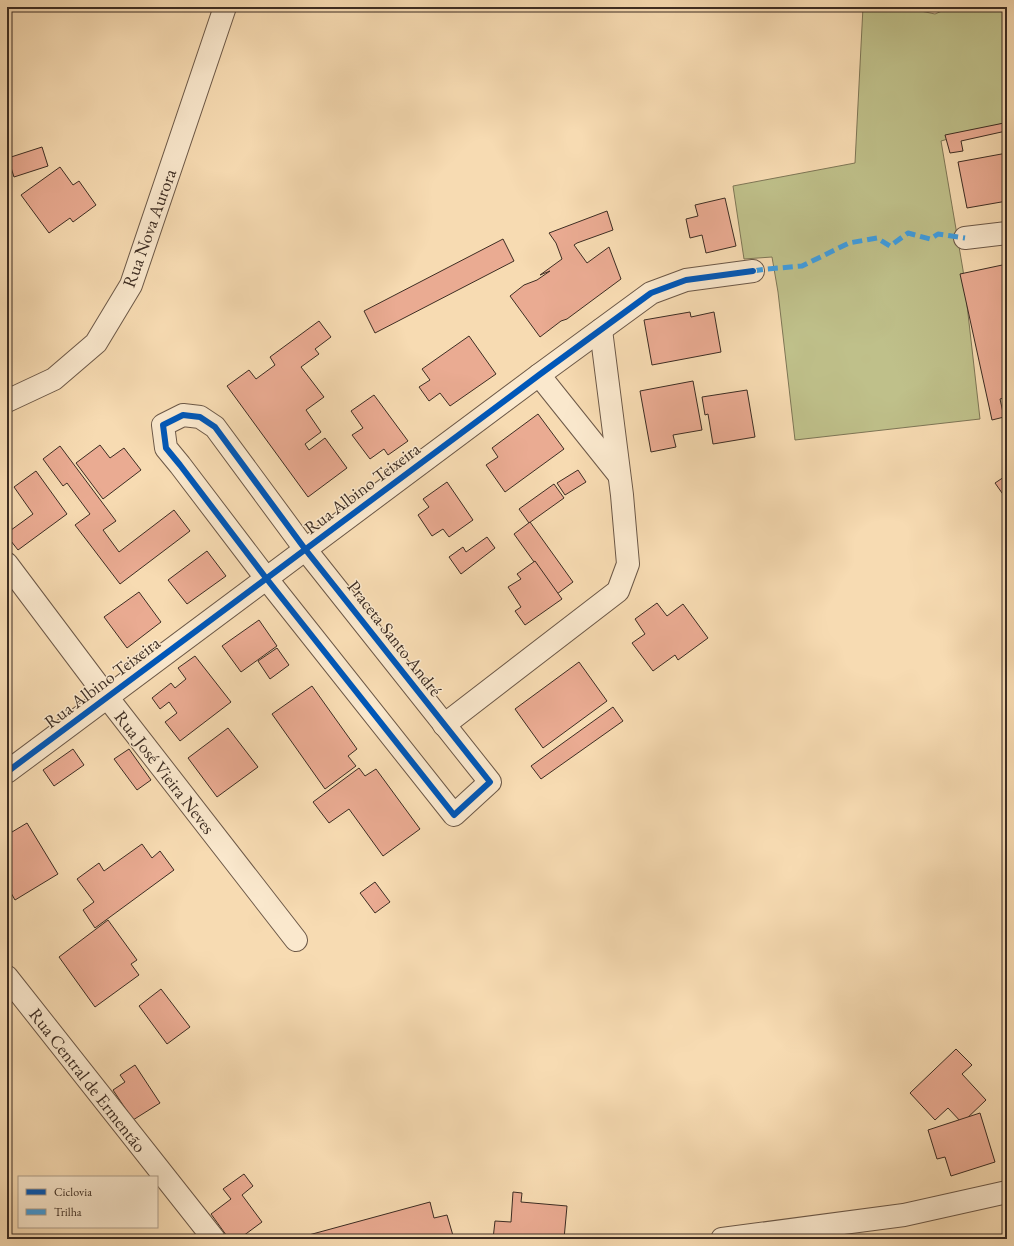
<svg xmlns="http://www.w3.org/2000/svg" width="1014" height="1246" font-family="'EB Garamond',serif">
	<rect width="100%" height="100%" fill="#f7dbb2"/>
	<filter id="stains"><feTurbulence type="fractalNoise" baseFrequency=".005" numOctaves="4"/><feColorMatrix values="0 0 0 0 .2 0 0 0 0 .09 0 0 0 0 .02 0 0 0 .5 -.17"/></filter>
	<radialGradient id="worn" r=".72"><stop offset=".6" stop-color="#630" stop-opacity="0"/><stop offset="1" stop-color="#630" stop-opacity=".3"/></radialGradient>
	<polygon fill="#bfc08a" stroke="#7e7656" points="863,7 902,7 935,14 951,7 1007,7 1007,122 941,141 963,270 980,419 795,440 778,292 772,257 744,259 733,186 855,163"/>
	<g fill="#eaab92" stroke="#3d2d23">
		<polygon points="1004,123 1006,131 961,141 963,151 950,153 945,135"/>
		<polygon points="42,147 48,166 14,177 8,158"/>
		<polygon points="1007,153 1007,201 967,208 958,162"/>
		<polygon points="60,167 73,185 79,181 96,205 73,222 70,218 49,233 21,195"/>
		<polygon points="725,198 736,246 706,253 702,235 690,238 686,219 698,216 695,205"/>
		<polygon points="607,211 613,230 577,243 574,245 587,263 609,247 621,279 567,319 561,321 540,337 510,296 524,285 537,280 550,271 540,275 562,259 556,243 549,233"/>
		<polygon points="503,239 514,261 375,333 364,311"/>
		<polygon points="1007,264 1007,397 1000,399 1004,417 992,420 960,274"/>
		<polygon points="690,312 691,317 714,312 721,352 652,365 644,320"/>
		<polygon points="319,321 331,337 315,349 319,354 301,367 324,397 306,410 321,432 305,444 309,450 325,438 347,468 308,497 227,386 249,370 256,379 275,365 270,357"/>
		<polygon points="469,336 496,374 450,406 440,393 429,401 419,387 430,380 422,369"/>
		<polygon points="693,381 702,430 673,435 676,447 651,452 640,391"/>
		<polygon points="747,390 755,437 713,444 708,414 705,415 702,397"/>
		<polygon points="374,395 408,441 388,455 384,449 370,459 352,435 363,428 351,411"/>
		<polygon points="538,414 564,449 505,492 486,465 498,457 492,448"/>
		<polygon points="1007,415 1007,439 1003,416"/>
		<polygon points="100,445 110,458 124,448 141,470 103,499 76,463"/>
		<polygon points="60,446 116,521 103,530 119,552 174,510 190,531 120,584 75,525 90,514 67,483 63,486 43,459"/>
		<polygon points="578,470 586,482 565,495 557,483"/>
		<polygon points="36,471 67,514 18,550 7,536 7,533 33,514 14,487"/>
		<polygon points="1007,475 1007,500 995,483"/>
		<polygon points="447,482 473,520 449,537 443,529 432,536 418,515 429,507 423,499"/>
		<polygon points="554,484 564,498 529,523 519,509"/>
		<polygon points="530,522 573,582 557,594 514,534"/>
		<polygon points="487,537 495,548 461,574 449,557 463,547 466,552"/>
		<polygon points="207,551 226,576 187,604 168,580"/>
		<polygon points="535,561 562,599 525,625 515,611 521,607 508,587 521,579 517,574"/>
		<polygon points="139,592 161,622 127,648 104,617"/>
		<polygon points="657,603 667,616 683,604 708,638 678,660 675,655 653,671 632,643 645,634 635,619"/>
		<polygon points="259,620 277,646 241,672 222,646"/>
		<polygon points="277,648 289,665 270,679 258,661"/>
		<polygon points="195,656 231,702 180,741 165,722 177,713 169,702 160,709 152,698 171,683 175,688 186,679 178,668"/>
		<polygon points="579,662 607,701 543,748 515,709"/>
		<polygon points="312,686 357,749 348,756 356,766 325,789 272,714"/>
		<polygon points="613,707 623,721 541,779 531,766"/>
		<polygon points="228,728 258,767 217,797 188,758"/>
		<polygon points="73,749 84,765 54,786 43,770"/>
		<polygon points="129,749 151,780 137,790 114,759"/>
		<polygon points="359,768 365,776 376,769 420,829 383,856 349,809 329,823 313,802"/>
		<polygon points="27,823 58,874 15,900 7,886 7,835"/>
		<polygon points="142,844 152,858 160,851 174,870 95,928 83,910 94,902 77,879 99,863 104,871"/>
		<polygon points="375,882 390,902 375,913 360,893"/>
		<polygon points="108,920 137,960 131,964 139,975 95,1007 59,957"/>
		<polygon points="161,989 190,1027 167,1044 139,1006"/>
		<polygon points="956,1049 972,1065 962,1074 986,1100 962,1123 948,1108 935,1120 910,1093"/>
		<polygon points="135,1065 160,1103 133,1120 113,1090 125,1082 120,1075"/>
		<polygon points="980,1113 995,1162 951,1176 945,1157 937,1159 928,1130"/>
		<polygon points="244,1174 253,1186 242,1195 262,1222 239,1239 229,1239 211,1214 231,1199 223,1189"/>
		<polygon points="513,1192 522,1193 521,1202 567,1206 564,1239 493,1239 495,1221 511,1222"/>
		<polygon points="430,1202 434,1218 447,1215 454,1239 405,1239 404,1236 392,1239 294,1239"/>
	</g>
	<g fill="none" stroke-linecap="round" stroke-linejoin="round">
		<defs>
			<g id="minor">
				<polyline points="965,238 1007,233"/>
				<polyline points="539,375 619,475"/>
				<polyline points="7,401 54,379 96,343 131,285 225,7"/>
				<polygon points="183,415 200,417 215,427 305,549 490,782 454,815 266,578 180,465 166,448 163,425"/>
				<polyline points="7,564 107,697 296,940"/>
				<polyline points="444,725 618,591 628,564 622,495 601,330"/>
				<polyline points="7,772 539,375 651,293 686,280 753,271"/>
				<polyline points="7,977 214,1239"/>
				<polyline points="722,1239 904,1215 1007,1192"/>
			</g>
		</defs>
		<use href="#minor" stroke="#6c5847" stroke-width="24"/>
		<use href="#minor" stroke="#fae8cd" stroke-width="22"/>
		<polyline stroke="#3f9de0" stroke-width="5" stroke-dasharray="10 5" stroke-linecap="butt" points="753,271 767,269 802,266 849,243 877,238 890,246 908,233 930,239 938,234 965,238"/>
		<defs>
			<g id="cycleway">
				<polygon points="183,415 200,417 215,427 305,549 490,782 454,815 266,578 180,465 166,448 163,425"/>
				<polyline points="7,772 539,375 651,293 686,280 753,271"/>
			</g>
		</defs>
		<use href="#cycleway" stroke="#fae8cd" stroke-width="8"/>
		<use href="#cycleway" stroke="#0057b8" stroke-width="6"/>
	</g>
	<g text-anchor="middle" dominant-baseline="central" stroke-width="3" stroke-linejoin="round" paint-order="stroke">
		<g font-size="18" fill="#3d2d23" stroke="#fae8cd">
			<text transform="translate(149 228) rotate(-70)">Rua Nova Aurora</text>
			<text transform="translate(362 488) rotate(-37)">Rua Albino Teixeira</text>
			<text transform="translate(395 638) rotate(52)">Praceta Santo André</text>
			<text transform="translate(102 682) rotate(-37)">Rua Albino Teixeira</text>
			<text transform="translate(165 772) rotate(52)">Rua José Vieira Neves</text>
			<text transform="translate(88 1080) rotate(52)">Rua Central de Ermentão</text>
		</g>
	</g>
	<rect width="1014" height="1246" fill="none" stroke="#f7dbb2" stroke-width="24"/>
	<rect x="8" y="8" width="998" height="1230" fill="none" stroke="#3d2d23" stroke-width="2"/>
	<rect x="12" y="12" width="990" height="1222" fill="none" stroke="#3d2d23"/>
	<rect x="18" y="1176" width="140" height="52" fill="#fae8cd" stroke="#ae9d89"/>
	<rect x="26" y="1189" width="20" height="6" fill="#0057b8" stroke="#ae9d89"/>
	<text x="54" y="1196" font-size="12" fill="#3d2d23">Ciclovia</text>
	<rect x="26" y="1209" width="20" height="6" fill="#3f9de0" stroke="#ae9d89"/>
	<text x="54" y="1216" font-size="12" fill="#3d2d23">Trilha</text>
	<rect width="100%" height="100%" filter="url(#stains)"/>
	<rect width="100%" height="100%" fill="url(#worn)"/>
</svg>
